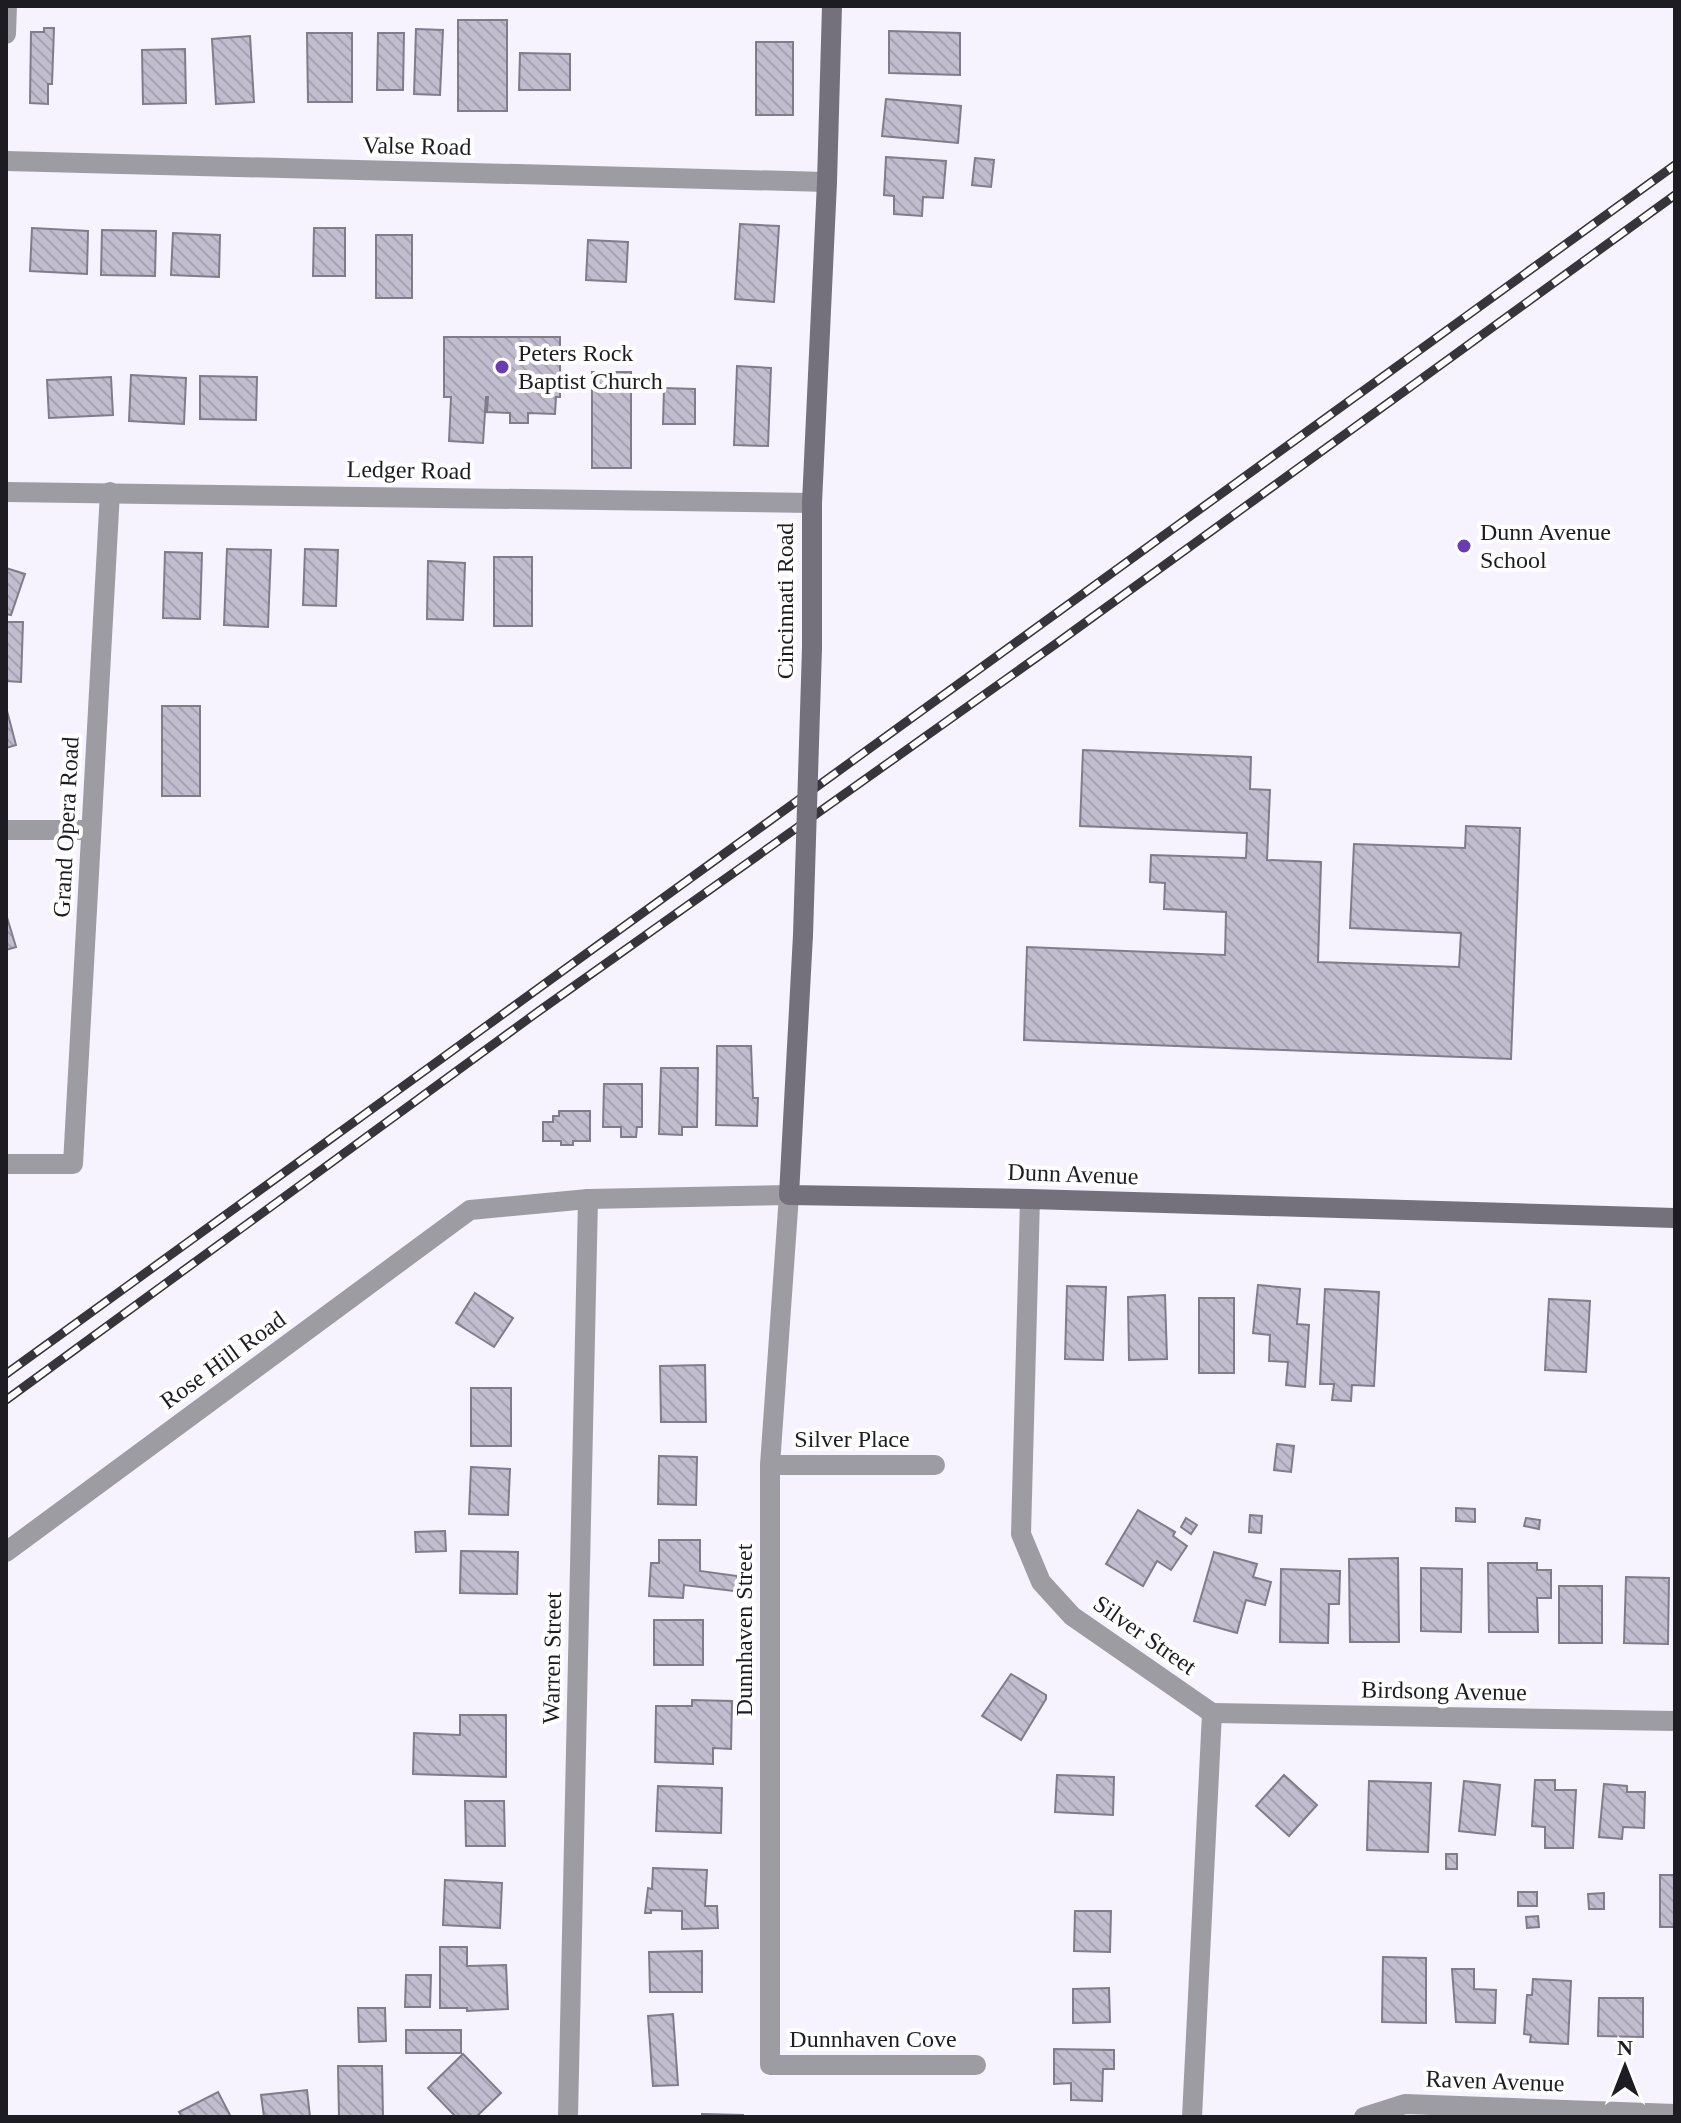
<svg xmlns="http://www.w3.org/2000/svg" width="1681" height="2123" font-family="Georgia,serif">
	<defs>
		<pattern id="building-back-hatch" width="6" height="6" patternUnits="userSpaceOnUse" patternTransform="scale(2)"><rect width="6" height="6" fill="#c2bdce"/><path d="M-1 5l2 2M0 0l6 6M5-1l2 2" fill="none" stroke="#a6a2b1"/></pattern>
	</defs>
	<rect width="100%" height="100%" fill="#f6f3fe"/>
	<g fill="url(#building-back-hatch)" stroke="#807c8b" stroke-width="2">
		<rect x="458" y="20" width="49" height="91"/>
		<polygon points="44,28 54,28 52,84 48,84 48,104 30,103 31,32 44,32"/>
		<polygon points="416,29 443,30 440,95 414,94"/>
		<polygon points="889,31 960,33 960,75 889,73"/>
		<polygon points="307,33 352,33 352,102 308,102"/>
		<polygon points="378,33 404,33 403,90 377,90"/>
		<polygon points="250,36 254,102 216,104 212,39"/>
		<rect x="756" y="42" width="37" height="73"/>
		<polygon points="185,49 186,103 143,104 142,50"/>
		<polygon points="520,53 570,54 570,90 519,90"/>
		<polygon points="886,99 961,106 958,143 882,136"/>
		<polygon points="886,157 946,161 943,198 923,197 922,216 894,214 894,196 884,195"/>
		<polygon points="975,158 994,160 991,187 972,185"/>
		<polygon points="740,224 779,226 774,302 735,299"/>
		<polygon points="32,228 88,231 87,274 30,271"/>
		<polygon points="314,228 345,228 345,276 313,276"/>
		<polygon points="102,230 156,231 155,276 101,275"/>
		<polygon points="173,233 220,235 219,277 171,275"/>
		<rect x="376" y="235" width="36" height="63"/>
		<polygon points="588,240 628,242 626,282 586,280"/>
		<polygon points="444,337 560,337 560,397 556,397 555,414 528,413 528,423 510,423 510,413 487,412 488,397 486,397 483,443 449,441 451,397 444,397"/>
		<polygon points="737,366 771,368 768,446 734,445"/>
		<rect x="592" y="372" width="39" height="96"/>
		<polygon points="131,375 186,378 184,424 129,421"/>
		<polygon points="200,376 257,377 256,420 200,419"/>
		<polygon points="111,377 113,415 49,418 47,380"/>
		<polygon points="664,388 695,389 695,424 663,424"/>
		<polygon points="227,549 271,550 268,627 224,625"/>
		<polygon points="305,549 338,550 336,606 303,605"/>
		<polygon points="165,552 202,553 200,619 163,618"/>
		<rect x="494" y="557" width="38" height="69"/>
		<polygon points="428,561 465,563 463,620 427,619"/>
		<polygon points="6,568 25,574 11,615 6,614"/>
		<polygon points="6,622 23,622 21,682 6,681"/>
		<rect x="162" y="706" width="38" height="90"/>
		<polygon points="6,707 16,745 6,748"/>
		<polygon points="1083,750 1251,757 1250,789 1270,790 1267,860 1321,862 1318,962 1459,967 1461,933 1350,928 1354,844 1465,848 1466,826 1520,828 1511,1059 1024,1040 1027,947 1225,955 1226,912 1164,909 1165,883 1150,882 1151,855 1246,858 1247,833 1080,826"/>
		<polygon points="6,914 16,947 6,950"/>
		<polygon points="717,1046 751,1046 753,1098 758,1098 757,1126 716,1125"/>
		<polygon points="661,1068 698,1068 697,1127 682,1127 682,1135 659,1134"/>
		<polygon points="604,1084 642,1084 642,1127 637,1127 636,1137 621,1137 621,1127 603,1127"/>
		<polygon points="559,1111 590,1111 590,1141 573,1141 573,1145 561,1145 561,1141 543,1141 543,1122 553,1122 553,1116 559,1116"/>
		<polygon points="1258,1285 1300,1289 1297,1324 1309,1325 1305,1387 1286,1385 1288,1362 1269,1361 1270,1335 1253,1333"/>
		<polygon points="1067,1286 1106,1287 1103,1360 1065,1359"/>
		<polygon points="1325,1289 1379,1292 1374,1386 1352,1385 1351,1401 1332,1400 1334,1384 1320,1384"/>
		<polygon points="475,1293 513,1318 494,1347 456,1323"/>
		<polygon points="1165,1295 1167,1359 1129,1360 1128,1297"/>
		<rect x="1199" y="1298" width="35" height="75"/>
		<polygon points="1549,1299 1590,1301 1586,1372 1545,1370"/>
		<polygon points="705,1365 706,1422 661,1422 660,1366"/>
		<rect x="471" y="1388" width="40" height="58"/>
		<polygon points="1277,1444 1294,1446 1291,1472 1274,1470"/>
		<polygon points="659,1456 697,1457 696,1505 658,1504"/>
		<polygon points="471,1467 510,1469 508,1515 469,1514"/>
		<polygon points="1456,1508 1475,1509 1475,1522 1456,1521"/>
		<polygon points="1138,1510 1175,1532 1173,1536 1187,1546 1171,1570 1157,1561 1143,1586 1106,1564"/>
		<polygon points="1250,1515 1262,1516 1261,1533 1249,1532"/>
		<polygon points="1186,1518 1197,1525 1191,1534 1181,1527"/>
		<polygon points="1526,1518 1540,1520 1539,1529 1524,1526"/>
		<polygon points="445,1531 446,1551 416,1552 415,1532"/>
		<polygon points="659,1540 700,1540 700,1571 752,1578 750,1593 684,1585 683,1598 649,1596 651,1563 659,1563"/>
		<polygon points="461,1551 518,1552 517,1594 460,1593"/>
		<polygon points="1214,1552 1257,1564 1253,1577 1271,1582 1265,1605 1246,1600 1237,1633 1194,1621"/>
		<polygon points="1398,1558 1399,1642 1350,1642 1349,1559"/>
		<polygon points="1488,1563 1537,1563 1537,1570 1551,1570 1551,1598 1537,1598 1538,1632 1489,1632"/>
		<polygon points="1421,1568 1462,1569 1461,1632 1421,1631"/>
		<polygon points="1281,1569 1340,1571 1339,1604 1329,1604 1328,1643 1280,1642"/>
		<polygon points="1626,1577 1669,1578 1668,1644 1624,1643"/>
		<rect x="1559" y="1586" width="43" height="57"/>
		<rect x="654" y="1620" width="49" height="45"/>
		<polygon points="1011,1674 1046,1695 1046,1699 1021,1740 982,1716"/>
		<polygon points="692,1700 732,1701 731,1749 713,1748 713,1764 655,1762 656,1706 692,1706"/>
		<polygon points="460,1715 506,1715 506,1777 413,1774 414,1733 460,1735"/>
		<polygon points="1057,1775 1114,1777 1113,1815 1055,1812"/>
		<polygon points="1284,1775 1317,1805 1289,1836 1256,1806"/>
		<polygon points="1535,1780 1555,1780 1555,1790 1576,1790 1573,1848 1545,1848 1545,1827 1532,1826"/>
		<polygon points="1369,1781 1431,1783 1428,1852 1367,1850"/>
		<polygon points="1464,1781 1500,1785 1495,1835 1459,1831"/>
		<polygon points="1604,1784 1627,1786 1627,1792 1645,1792 1644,1828 1623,1827 1622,1839 1599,1837"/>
		<polygon points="658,1786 722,1788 721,1833 656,1831"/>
		<polygon points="465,1801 504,1801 505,1846 466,1846"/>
		<rect x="1446" y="1854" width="11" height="15"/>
		<polygon points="653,1868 707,1870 705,1906 717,1906 718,1928 682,1929 682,1911 651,1910 651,1913 645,1913 648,1888 652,1889"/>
		<rect x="1660" y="1875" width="15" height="52"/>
		<polygon points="445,1880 502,1883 500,1928 443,1925"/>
		<rect x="1518" y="1892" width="19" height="14"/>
		<polygon points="1604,1893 1604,1909 1589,1909 1588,1894"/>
		<polygon points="1075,1911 1111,1911 1110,1952 1074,1951"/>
		<polygon points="1538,1916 1539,1927 1527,1928 1526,1917"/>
		<polygon points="440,1947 467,1947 467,1966 506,1965 508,2009 467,2011 467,2008 440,2008"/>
		<polygon points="702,1951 702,1992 650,1992 649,1952"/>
		<polygon points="1383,1957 1426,1958 1426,2023 1382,2022"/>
		<polygon points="1452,1969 1474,1969 1474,1989 1496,1990 1495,2023 1456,2022"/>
		<polygon points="406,1975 431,1975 430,2007 405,2007"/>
		<polygon points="1533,1979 1571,1981 1568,2044 1530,2042 1531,2035 1524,2034 1527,1995 1532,1995"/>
		<polygon points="1109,1988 1110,2022 1073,2023 1073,1989"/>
		<polygon points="1599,1998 1643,1998 1643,2037 1598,2036"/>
		<polygon points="358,2008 385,2008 386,2041 359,2042"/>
		<polygon points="673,2014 678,2085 653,2086 648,2016"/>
		<rect x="406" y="2030" width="55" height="23"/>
		<polygon points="1054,2049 1114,2050 1114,2069 1103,2069 1102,2101 1071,2100 1071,2083 1054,2084"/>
		<polygon points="463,2054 501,2093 476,2117 456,2117 428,2088"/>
		<polygon points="338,2066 382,2066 383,2117 339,2117"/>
		<polygon points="307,2090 310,2117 264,2117 261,2095"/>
		<polygon points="218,2092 231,2117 182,2117 179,2112"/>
		<polygon points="702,2114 743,2115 743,2117 702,2117"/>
	</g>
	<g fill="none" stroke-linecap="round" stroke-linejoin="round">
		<g stroke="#9e9ca3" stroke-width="20">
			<polyline points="6,34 7,6"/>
			<polyline points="6,161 827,182"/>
			<polyline points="6,492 812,503"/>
			<polyline points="6,830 91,830"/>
			<polyline points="6,1164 73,1164 110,492"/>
			<polyline points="1030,1199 1021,1534 1041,1582 1072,1616 1212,1713"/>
			<polyline points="770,1465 935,1465"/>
			<polyline points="6,1552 470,1210 588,1199 789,1195 770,1465 770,2065 976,2065"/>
			<polyline points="1212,1713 1675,1721"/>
			<polyline points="568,2117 588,1199"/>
			<polyline points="1192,2117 1212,1713"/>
			<polyline points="1364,2117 1405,2104 1675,2114"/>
		</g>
		<g stroke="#74717c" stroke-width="20">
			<polyline points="812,648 812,503 827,182 832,6"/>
			<polyline points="803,935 789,1195 1030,1199 1675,1218"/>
		</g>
		<defs>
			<g id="rail">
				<polyline points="6,1374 1675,165"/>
				<polyline points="6,1400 539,1011 1057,643 1675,195"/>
			</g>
		</defs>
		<use href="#rail" stroke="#36353b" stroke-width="9"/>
		<use href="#rail" stroke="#fff" stroke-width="6" stroke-dasharray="18" stroke-linecap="butt"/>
		<polyline stroke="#74717c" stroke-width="20" points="803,935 812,648"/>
	</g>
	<g fill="#6c3bb2" stroke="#fff" stroke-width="3">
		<circle cx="502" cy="367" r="8"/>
		<circle cx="1464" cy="546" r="8"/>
	</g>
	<g text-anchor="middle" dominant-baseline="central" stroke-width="8" stroke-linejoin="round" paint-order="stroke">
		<g font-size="24" fill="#1d1c22" stroke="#fff">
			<text transform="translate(417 146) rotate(1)">Valse Road</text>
			<text transform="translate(409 470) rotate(1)">Ledger Road</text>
			<text transform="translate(785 601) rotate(-90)">Cincinnati Road</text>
			<text transform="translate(66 827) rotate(-87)">Grand Opera Road</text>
			<text transform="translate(1073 1174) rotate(2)">Dunn Avenue</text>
			<text transform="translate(223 1360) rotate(-36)">Rose Hill Road</text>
			<text x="852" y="1439">Silver Place</text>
			<text transform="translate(744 1630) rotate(-90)">Dunnhaven Street</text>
			<text transform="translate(1145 1635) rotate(35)">Silver Street</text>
			<text transform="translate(552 1658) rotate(-89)">Warren Street</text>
			<text transform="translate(1444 1691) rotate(1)">Birdsong Avenue</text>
			<text x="873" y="2039">Dunnhaven Cove</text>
			<text transform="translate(1495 2081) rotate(2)">Raven Avenue</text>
		</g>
		<g font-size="24" fill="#1d1c22" stroke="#fff" text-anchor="start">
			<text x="518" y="353">Peters Rock<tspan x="518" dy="28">Baptist Church</tspan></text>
			<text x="1480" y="532">Dunn Avenue<tspan x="1480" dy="28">School</tspan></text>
		</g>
	</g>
	<rect width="1681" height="2123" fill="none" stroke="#1d1c22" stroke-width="16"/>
	<g transform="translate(1625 2067)" stroke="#ffffff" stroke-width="6" paint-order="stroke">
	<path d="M0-6L14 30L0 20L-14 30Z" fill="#1d1c22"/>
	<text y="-12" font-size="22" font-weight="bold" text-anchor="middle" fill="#1d1c22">N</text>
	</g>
</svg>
